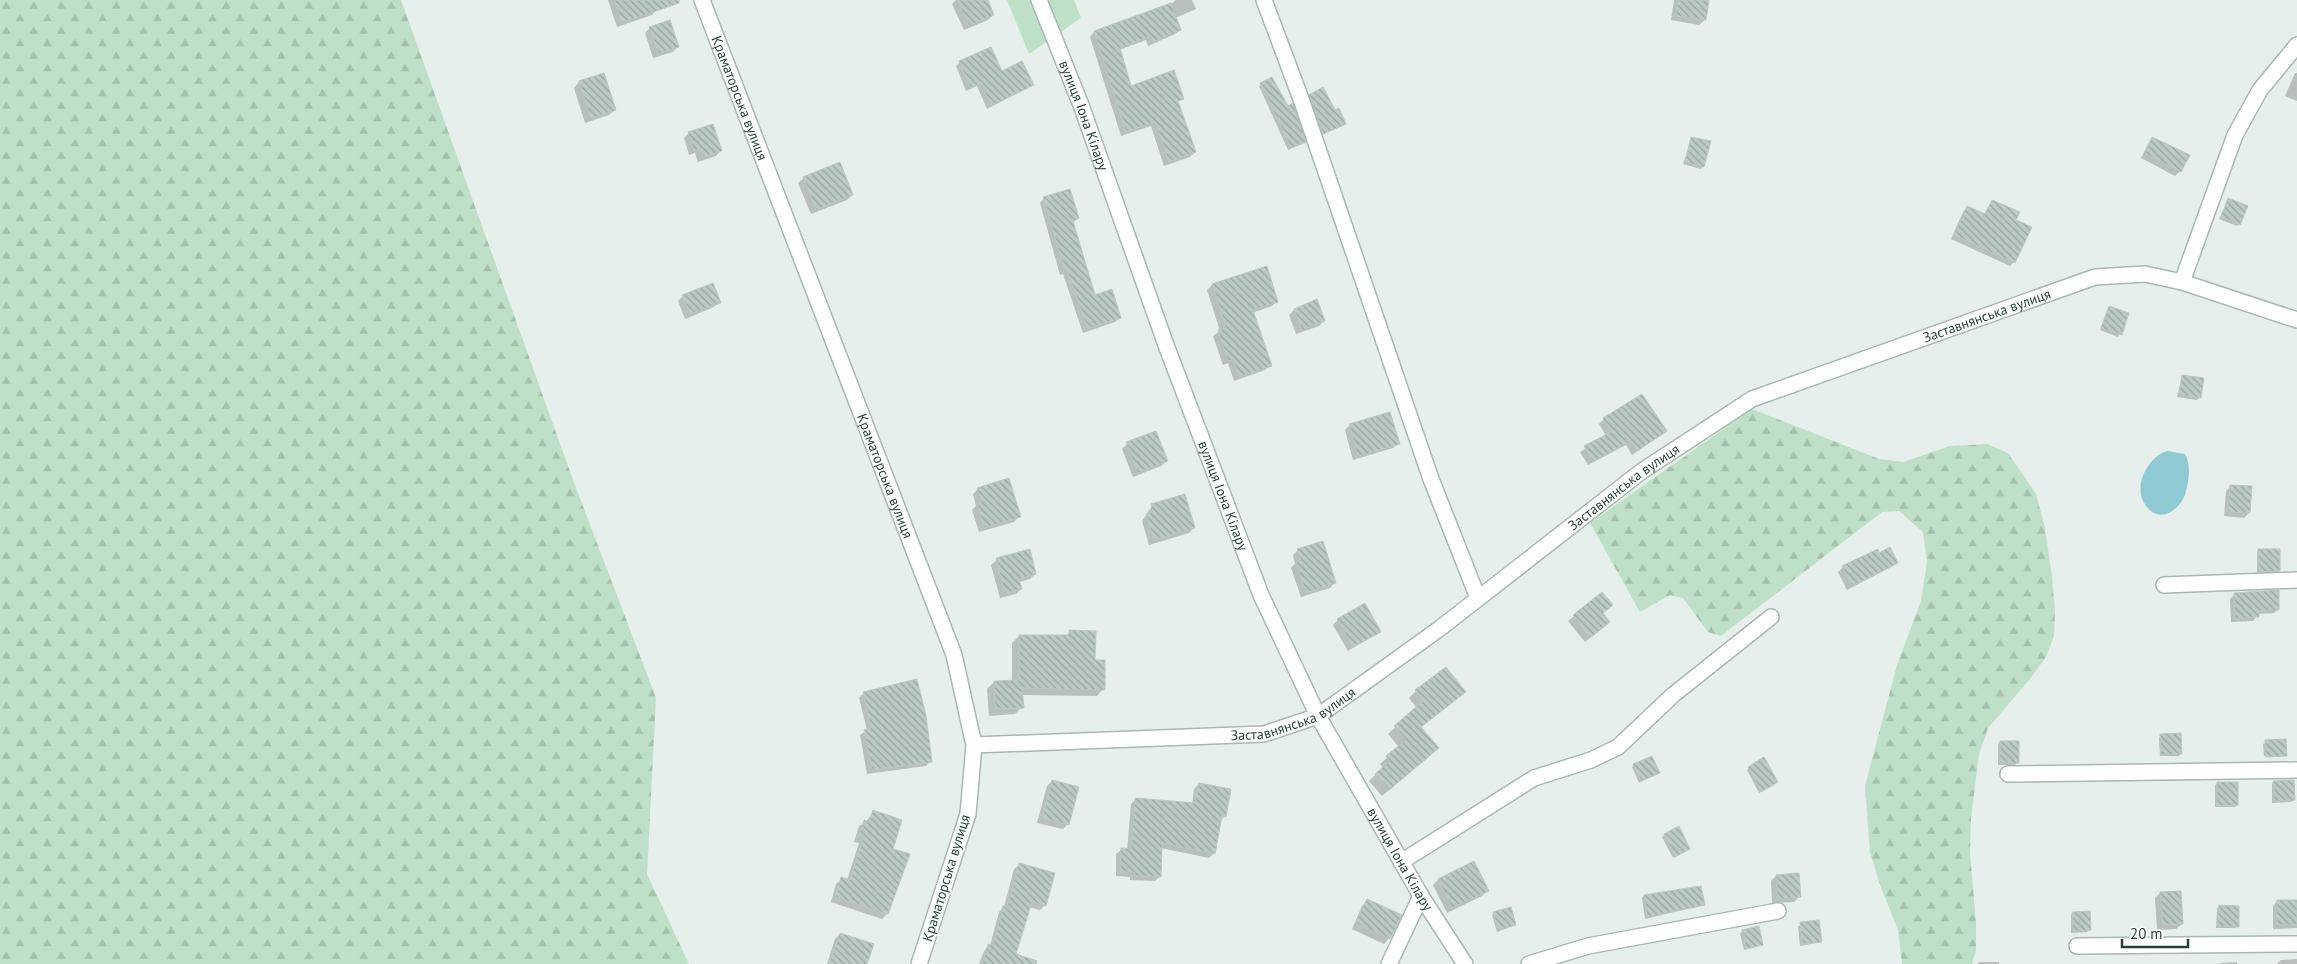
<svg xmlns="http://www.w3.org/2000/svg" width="2297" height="964" font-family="'PT Sans',sans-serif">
	<defs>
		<pattern id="forest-firs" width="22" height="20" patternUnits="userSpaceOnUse" patternTransform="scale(1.25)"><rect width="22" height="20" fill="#bfe0c8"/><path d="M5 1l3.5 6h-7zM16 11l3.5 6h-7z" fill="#a4c1ad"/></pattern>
		<pattern id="building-back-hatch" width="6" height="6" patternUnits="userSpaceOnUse" patternTransform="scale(1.25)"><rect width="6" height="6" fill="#bbcac4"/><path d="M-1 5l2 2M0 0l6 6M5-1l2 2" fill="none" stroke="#98a6a0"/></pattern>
	</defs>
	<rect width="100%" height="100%" fill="#e6efeb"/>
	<polygon fill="#bfe0c8" points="1007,0 1074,0 1081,18 1029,54"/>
	<g fill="url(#forest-firs)">
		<polygon points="0,0 401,0 573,480 656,698 647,874 689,964 0,964"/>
		<polygon points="1752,409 1879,459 1903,462 1950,446 1987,444 2008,453 2036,494 2045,528 2052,577 2055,612 2054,636 2046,657 2030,679 1988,728 1979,754 1971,819 1970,853 1976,923 1976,950 1972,964 1902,964 1898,930 1880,885 1870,852 1865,786 1897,665 1921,601 1927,562 1923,532 1899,511 1882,512 1721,636 1708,632 1683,598 1670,595 1640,612 1590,523"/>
	</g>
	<path fill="#8ec9d4" d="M2167 451 2185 454C2191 464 2189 480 2186 491 2182 508 2161 525 2147 507 2131 489 2147 457 2167 451Z"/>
	<g fill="#0003">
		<polygon points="608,0 654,0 657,9 652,15 617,27"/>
		<polygon points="956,0 986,0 993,15 988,20 964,30 952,4"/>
		<polygon points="1176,0 1192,0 1196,9 1175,18 1180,30 1175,34 1148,46 1146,40 1119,50 1130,88 1183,98 1177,103 1195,152 1190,157 1164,166 1151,126 1121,136 1090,37 1094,32 1170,5"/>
		<polygon points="1674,0 1708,0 1705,20 1699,25 1671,20"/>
		<polygon points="650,28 678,46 673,52 653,58 645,33"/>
		<polygon points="960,62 1001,72 1032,85 987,109 977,86 966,91 956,66"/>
		<polygon points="2295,73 2297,73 2297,101 2285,96"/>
		<polygon points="603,75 614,110 609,115 585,123 574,88 579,82"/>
		<polygon points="1261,84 1302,144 1288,150 1259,86"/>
		<polygon points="1310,96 1342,126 1321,135 1308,98"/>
		<polygon points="689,133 721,150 716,156 698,162 695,153 689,155 684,138"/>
		<polygon points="1692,138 1703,166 1701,169 1683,164"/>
		<polygon points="2153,139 2180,171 2175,176 2141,158 2148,144"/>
		<polygon points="804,178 852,195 847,200 811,214 798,183"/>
		<polygon points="1044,198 1078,218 1073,223 1095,296 1120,318 1115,322 1083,333 1063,274 1060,275 1040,203"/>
		<polygon points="2229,199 2239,224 2237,226 2219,219"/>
		<polygon points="1992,201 2015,220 2014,262 2010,266 1951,239 1963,212 1967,207 1984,215"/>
		<polygon points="1212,285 1276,301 1272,306 1252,313 1270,365 1265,370 1234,381 1228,363 1223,365 1213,336 1220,331 1207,290"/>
		<polygon points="683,296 719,302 714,307 685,319 678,301"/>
		<polygon points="1317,301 1324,321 1319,326 1296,334 1289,315 1294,310"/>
		<polygon points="2109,307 2128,314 2118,337 2100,330"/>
		<polygon points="2182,376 2199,398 2197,400 2177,397"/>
		<polygon points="1604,419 1665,431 1632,455 1626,445 1588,465 1580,452 1606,436 1599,424"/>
		<polygon points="1350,425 1398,443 1393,448 1353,460 1345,430"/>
		<polygon points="1127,444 1167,461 1161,466 1133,477 1122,449"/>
		<polygon points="2231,486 2249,513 2244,518 2224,516 2226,491"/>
		<polygon points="978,489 1019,516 1014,522 979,532 972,510 976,506 973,494"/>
		<polygon points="1152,506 1194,528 1189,533 1149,545 1142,521"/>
		<polygon points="1298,550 1335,582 1330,588 1301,597 1291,568 1295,564 1293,555"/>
		<polygon points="2259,550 2278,571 2276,573 2257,574 2257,552"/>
		<polygon points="997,560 1035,574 1030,579 1019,582 1021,589 1016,594 1000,598 991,565"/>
		<polygon points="1896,563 1891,567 1847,590 1838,572 1843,567"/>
		<polygon points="1602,594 1604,627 1585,642 1568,621"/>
		<polygon points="2234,595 2278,609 2274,613 2258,614 2253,621 2231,622 2230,599"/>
		<polygon points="1338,620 1379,632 1348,651 1333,625"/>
		<polygon points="1070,632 1094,661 1103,689 1097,696 1022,695 1022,707 1015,714 989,716 987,689 994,682 1012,681 1012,643 1019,636 1065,636"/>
		<polygon points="1416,691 1464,692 1420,728 1430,755 1382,796 1369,781 1383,768 1380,764 1399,747 1388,734 1417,708 1409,698"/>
		<polygon points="864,693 930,762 926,766 867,774 860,735 867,730 859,698"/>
		<polygon points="2161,735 2181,753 2179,756 2160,756 2159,738"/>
		<polygon points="2001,742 2017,763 2015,765 1998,765 1998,744"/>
		<polygon points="2266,742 2285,755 2264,756 2263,744"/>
		<polygon points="1634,765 1658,773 1639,783 1632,767"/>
		<polygon points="1749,768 1777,782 1759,793 1747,770"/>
		<polygon points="1052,781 1068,824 1063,829 1037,823 1047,786"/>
		<polygon points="2274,782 2294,800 2291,802 2272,803 2272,784"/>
		<polygon points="2218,783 2237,805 2235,807 2215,807 2215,785"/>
		<polygon points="1199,784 1225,816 1220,821 1214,853 1209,858 1161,848 1160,876 1155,881 1130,880 1130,877 1116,876 1116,854 1121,850 1127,850 1131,804 1136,799 1192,804 1194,789"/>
		<polygon points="873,812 891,850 908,855 887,914 882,919 831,902 836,884 842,879 847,880 859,843 854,842 859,826 866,822"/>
		<polygon points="1678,828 1687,850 1673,858 1662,837"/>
		<polygon points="1474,863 1487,891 1482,896 1447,913 1433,885 1438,880"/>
		<polygon points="1019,865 1045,905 1040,910 1029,907 1011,964 979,964 984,951 990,946 999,912 1004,907 1014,869"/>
		<polygon points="1776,876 1799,897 1794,902 1772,903 1771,881"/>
		<polygon points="2160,893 2182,924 2176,929 2157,930 2155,898"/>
		<polygon points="1644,896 1703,905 1645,919 1642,898"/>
		<polygon points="1367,901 1389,938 1384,944 1352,929 1362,906"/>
		<polygon points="2277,901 2297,901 2297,928 2273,929 2273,906"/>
		<polygon points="2219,906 2238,926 2235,928 2216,928 2217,909"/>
		<polygon points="1494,913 1515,925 1497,932 1492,915"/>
		<polygon points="2073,913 2089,930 2087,932 2071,933 2071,915"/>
		<polygon points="1818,921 1821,942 1800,946 1798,926"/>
		<polygon points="1758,928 1761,945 1744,950 1740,933"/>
		<polygon points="840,934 866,964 827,964 835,939"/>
		<polygon points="2297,959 2297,964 2277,964 2281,960"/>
		<polygon points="1979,962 1999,962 1999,964 1977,964"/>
		<polygon points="2237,962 2237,964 2218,964 2220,963"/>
	</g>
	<g fill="url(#building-back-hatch)" stroke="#b8c9c2">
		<polygon points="614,0 679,0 679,3 622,23"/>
		<polygon points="957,0 988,0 994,15 969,26"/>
		<polygon points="1678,0 1709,0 1706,20 1676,16"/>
		<polygon points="1171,3 1181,30 1153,42 1151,36 1120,48 1131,86 1174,70 1184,99 1178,101 1196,152 1169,162 1155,122 1126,132 1094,31"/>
		<polygon points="670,20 679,47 659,54 649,27"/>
		<polygon points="991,47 1002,71 1022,61 1034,85 991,106 981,83 970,88 959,61"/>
		<polygon points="604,73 616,110 591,119 579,81"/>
		<polygon points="1272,77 1288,106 1293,103 1306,142 1291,148 1260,83"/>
		<polygon points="1323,87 1335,110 1339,108 1346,124 1323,134 1309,95"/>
		<polygon points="713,124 722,151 703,157 700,149 694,151 688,132"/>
		<polygon points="1691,137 1711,141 1704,167 1685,162"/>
		<polygon points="2152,137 2190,155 2181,172 2145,153"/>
		<polygon points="840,162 853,195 816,210 803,177"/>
		<polygon points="1070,189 1079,218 1073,221 1095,295 1112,289 1121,318 1087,329 1067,270 1065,271 1043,197"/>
		<polygon points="2228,198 2248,206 2240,225 2221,217"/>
		<polygon points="1992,200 2020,212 2016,220 2032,227 2015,263 1954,235 1967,206 1985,214"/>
		<polygon points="1267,266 1278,302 1253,310 1272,366 1239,377 1233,359 1228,361 1218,330 1226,328 1212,284"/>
		<polygon points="713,283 721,303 690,314 682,295"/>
		<polygon points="1317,299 1325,321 1302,330 1294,309"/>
		<polygon points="2109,306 2129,313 2122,335 2101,328"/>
		<polygon points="2182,375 2204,378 2201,398 2179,395"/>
		<polygon points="1642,394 1667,431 1637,451 1631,441 1593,462 1584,446 1611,432 1603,418"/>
		<polygon points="1390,412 1400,444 1358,456 1349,424"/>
		<polygon points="1156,431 1168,461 1138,473 1126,442"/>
		<polygon points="1009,478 1021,517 984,528 977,503 982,502 977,488"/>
		<polygon points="2230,485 2252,486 2250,513 2228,512"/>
		<polygon points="1185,494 1195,528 1154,540 1146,514 1153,512 1151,504"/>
		<polygon points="1323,541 1336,583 1306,593 1296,562 1301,560 1297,549"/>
		<polygon points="1890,547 1898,563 1852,586 1842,566 1878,549 1879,553"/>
		<polygon points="1030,549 1036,574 1019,579 1022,589 1005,594 996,558"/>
		<polygon points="2258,549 2280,549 2280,571 2258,572"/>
		<polygon points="2279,590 2279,610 2259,611 2259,617 2235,619 2234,593"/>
		<polygon points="1602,592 1613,605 1603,613 1610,622 1590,638 1573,615"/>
		<polygon points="1365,603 1381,632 1353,647 1337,619"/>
		<polygon points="1069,630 1096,631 1095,660 1105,660 1105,690 1022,688 1024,708 995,709 994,681 1019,680 1019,635 1069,635"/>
		<polygon points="1446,667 1466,692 1421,727 1439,748 1389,790 1375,774 1390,761 1386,756 1406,740 1394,726 1423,701 1415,690"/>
		<polygon points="917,679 926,716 932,762 872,770 864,730 871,728 863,692"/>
		<polygon points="2181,733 2182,754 2161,755 2160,734"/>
		<polygon points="2286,739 2287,756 2266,757 2265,740"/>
		<rect x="2000" y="741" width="19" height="22"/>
		<polygon points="1652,756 1660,773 1641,781 1633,764"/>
		<polygon points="1764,757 1778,782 1761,792 1748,767"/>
		<polygon points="1052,780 1079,787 1069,825 1042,818"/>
		<polygon points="2294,780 2295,800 2274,801 2273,781"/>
		<polygon points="2217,782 2238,782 2238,805 2217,806"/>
		<polygon points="1199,783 1231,789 1226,817 1222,816 1215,854 1162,843 1161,877 1134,876 1134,872 1120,872 1121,848 1131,849 1135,798 1195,803"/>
		<polygon points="873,810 902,820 893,849 910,854 888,914 835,897 841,877 850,880 863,838 859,836 864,820 869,822"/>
		<polygon points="1679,826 1690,849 1675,857 1664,834"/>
		<polygon points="1474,861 1489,891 1452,908 1438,879"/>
		<polygon points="1019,863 1055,873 1046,906 1032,902 1016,954 1037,961 1036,964 982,964 988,944 993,946 1003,906 1007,907"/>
		<polygon points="1799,873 1801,897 1777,899 1776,875"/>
		<polygon points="1701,886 1705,905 1647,917 1644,895"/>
		<polygon points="2181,891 2183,924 2162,925 2160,892"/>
		<polygon points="1367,899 1402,915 1390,939 1356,923"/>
		<rect x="2277" y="900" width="20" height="25"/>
		<polygon points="2219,905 2239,906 2239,927 2218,926"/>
		<polygon points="1511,907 1516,925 1499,930 1493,912"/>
		<polygon points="2090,911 2091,930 2073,931 2072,912"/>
		<polygon points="1819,920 1822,942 1802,944 1800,922"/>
		<polygon points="1759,926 1763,945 1746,949 1742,930"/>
		<polygon points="840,933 874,944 867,964 829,964"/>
	</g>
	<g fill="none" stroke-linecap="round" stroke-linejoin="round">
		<defs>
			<g id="minor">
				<path id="s1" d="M702 0 954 655 974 745 968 814 919 964"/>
				<path id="s2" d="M1039 0 1081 105 1166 345 1261 595 1318 716 1421 896 1465 964"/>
				<polyline points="1264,0 1301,99 1431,479 1478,598"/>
				<polyline points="2182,282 2235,135 2260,90 2297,45"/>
				<polyline points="2164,585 2297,580"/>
				<path id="s3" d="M974 745 1264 734 1318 716 1439 629 1642 471 1752 399 2095 277 2145 274 2182 282 2297 320"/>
				<polyline points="2008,774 2297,770"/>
				<polyline points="1401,862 1534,778 1591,760 1618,747 1673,695 1771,617"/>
				<polyline points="2077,946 2297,944"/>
				<polyline points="1389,964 1421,896"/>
				<polyline points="1529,964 1588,946 1778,911"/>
			</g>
		</defs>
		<use href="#minor" stroke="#a8b8b2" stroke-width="18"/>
		<use href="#minor" stroke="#fff" stroke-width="15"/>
	</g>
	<g text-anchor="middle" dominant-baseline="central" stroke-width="4" stroke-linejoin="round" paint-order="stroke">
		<g font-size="14" fill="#24423a" stroke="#f7fbf9">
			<text stroke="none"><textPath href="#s1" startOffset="105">Краматорська вулиця</textPath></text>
			<text stroke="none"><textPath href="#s2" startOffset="124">вулиця Іона Кілару</textPath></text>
			<text stroke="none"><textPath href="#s3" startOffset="1134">Заставнянська вулиця</textPath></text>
			<text stroke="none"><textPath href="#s1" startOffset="510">Краматорська вулиця</textPath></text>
			<text stroke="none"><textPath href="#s3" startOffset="729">Заставнянська вулиця</textPath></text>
			<text stroke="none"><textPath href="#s2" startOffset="529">вулиця Іона Кілару</textPath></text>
			<text stroke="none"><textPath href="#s3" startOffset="324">Заставнянська вулиця</textPath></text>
			<text stroke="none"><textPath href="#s2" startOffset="934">вулиця Іона Кілару</textPath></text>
			<text transform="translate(946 878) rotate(-73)">Краматорська вулиця</text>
		</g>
	</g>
	<path d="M2122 939v8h66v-8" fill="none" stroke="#24423a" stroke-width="2.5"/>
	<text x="2130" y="939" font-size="15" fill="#24423a" stroke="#f7fbf9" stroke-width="4" paint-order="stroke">20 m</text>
</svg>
